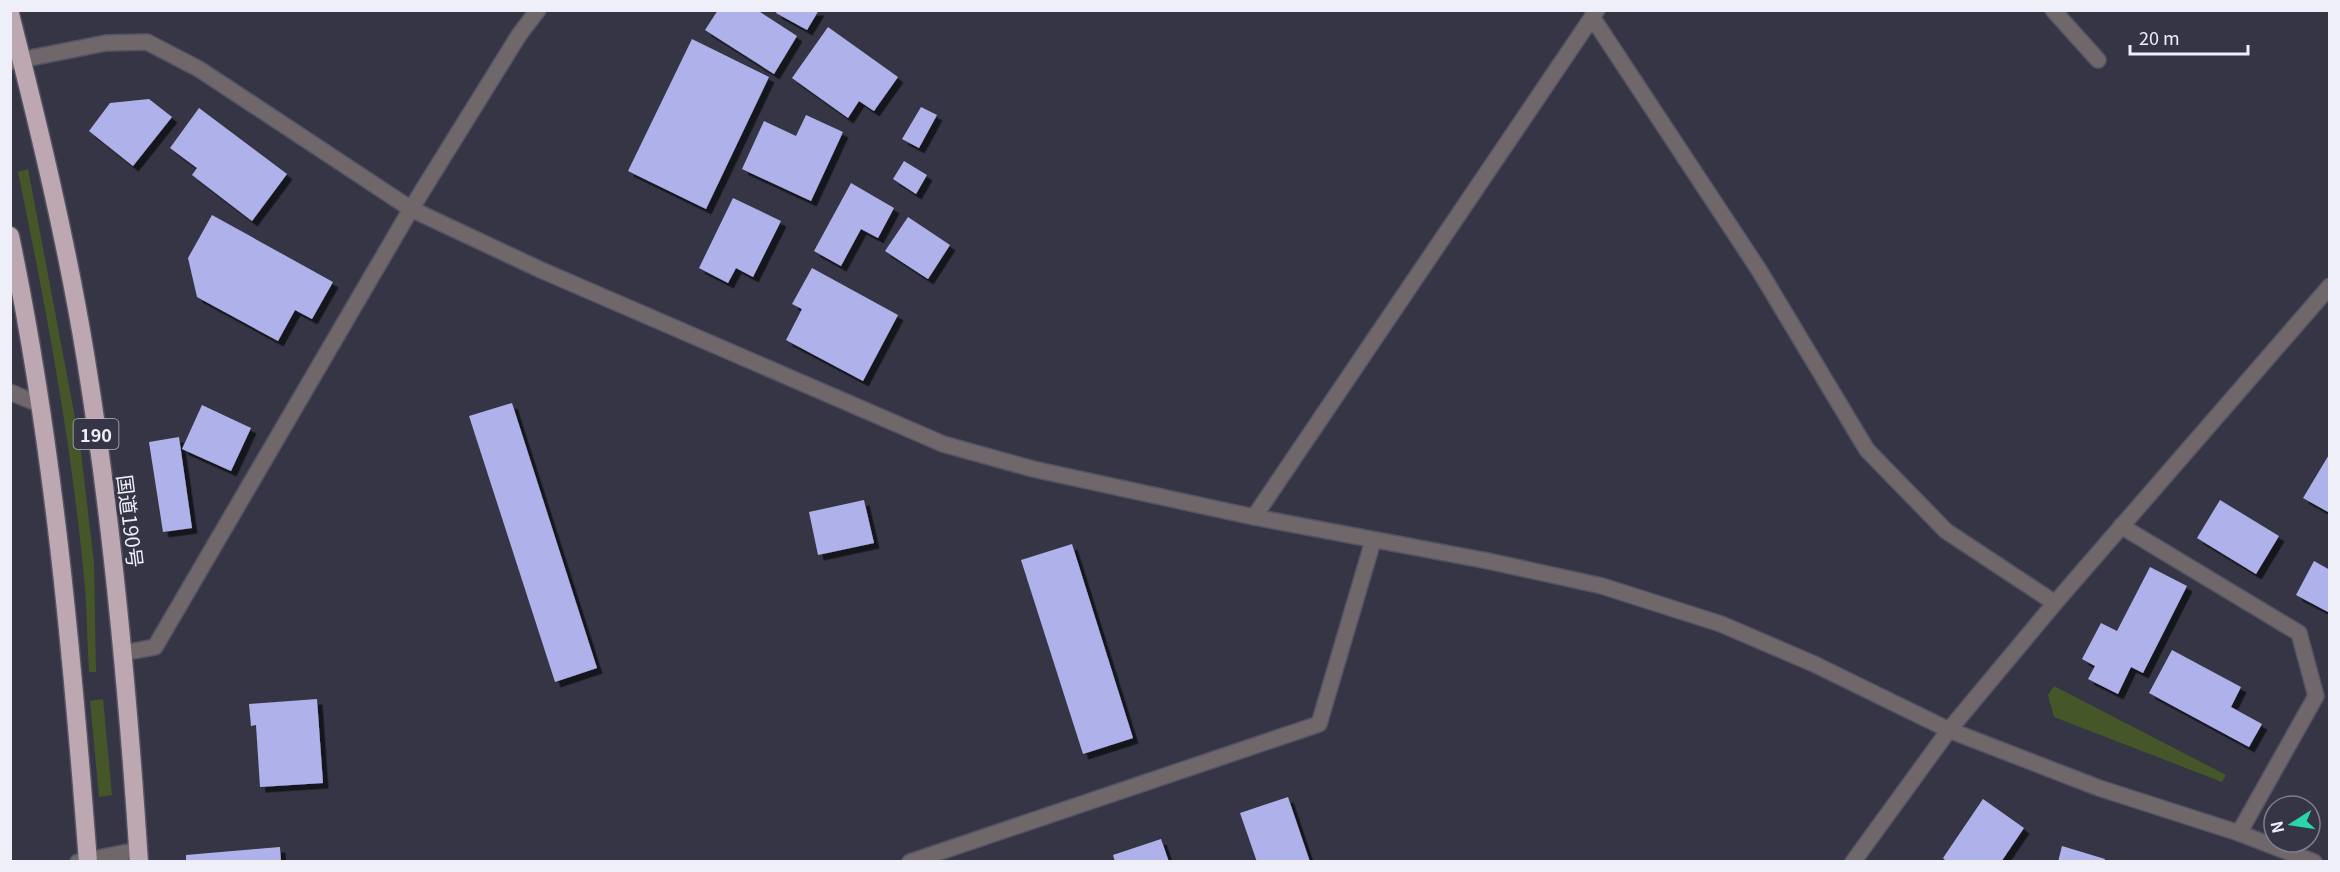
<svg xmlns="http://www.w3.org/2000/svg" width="2340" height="872" font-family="Georgia,'Noto Sans JP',serif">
	<defs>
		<filter id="shadow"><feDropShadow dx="5.5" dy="5.5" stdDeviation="0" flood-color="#0009"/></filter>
	</defs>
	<rect width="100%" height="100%" fill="#353545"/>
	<g fill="#455728">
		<path d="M28 169 80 444 94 563 96 672H89C87 637 87 602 83 567 70 434 45 303 18 172Z"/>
		<polygon points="2054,686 2226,775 2222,782 2054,717 2048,695"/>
		<polygon points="103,699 112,795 99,797 90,701"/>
	</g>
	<g fill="#afb1ea" filter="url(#shadow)">
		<polygon points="718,10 757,10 797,36 774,74 705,30"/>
		<polygon points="777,10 819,10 807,30 776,13"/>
		<polygon points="828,27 898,77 874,111 859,101 848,118 792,78"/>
		<polygon points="692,39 769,77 706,209 628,171"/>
		<polygon points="149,99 172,117 133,166 89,131 110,103"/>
		<polygon points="921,107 937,115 919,148 902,139"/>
		<polygon points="199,108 287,174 252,221 192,175 197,168 170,148"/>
		<polygon points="806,115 843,132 811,201 742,169 764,121 796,136"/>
		<polygon points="904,161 927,175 916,194 893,179"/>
		<polygon points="851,183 894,208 878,238 861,229 841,266 814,251"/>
		<polygon points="733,198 781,221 753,277 736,268 728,283 699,268"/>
		<polygon points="212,215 333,282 312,319 295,310 278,341 197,297 188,258"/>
		<polygon points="908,217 950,245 928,279 885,251"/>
		<polygon points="812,268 898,315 863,381 786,340 802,309 792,304"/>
		<polygon points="512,403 597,668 555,682 469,416"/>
		<polygon points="202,405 251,428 231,471 182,449"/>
		<polygon points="179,437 192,528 163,532 149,442"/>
		<polygon points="2330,453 2330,513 2303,498"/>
		<polygon points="864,500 874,543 818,555 809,512"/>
		<polygon points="2220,500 2279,536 2256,574 2197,538"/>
		<polygon points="1072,544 1133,738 1083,754 1021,560"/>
		<polygon points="2314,561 2330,570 2330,613 2296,595"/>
		<polygon points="2150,567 2187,586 2143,673 2131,667 2118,694 2088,679 2095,666 2082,659 2101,623 2117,631"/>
		<polygon points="2172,650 2241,687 2231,707 2262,724 2249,747 2149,693"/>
		<polygon points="317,699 323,783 260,787 256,725 251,726 249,704"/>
		<polygon points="1288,797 1310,862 1257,862 1240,813"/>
		<polygon points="1983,799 2024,828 2001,862 1947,862 1943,858"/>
		<polygon points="1161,839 1169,862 1115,862 1113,855"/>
		<polygon points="2062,846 2105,859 2104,862 2058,862"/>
		<polygon points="280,847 281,862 186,862 186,855"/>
	</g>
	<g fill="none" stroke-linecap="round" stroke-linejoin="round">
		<defs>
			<g id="minor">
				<polyline points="2053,10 2098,60"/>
				<polyline points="1592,17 1759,270 1867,450 1946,531 2055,603"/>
				<polyline points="10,62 106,43 147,42 199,69 411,209 541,270 943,444 1033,469 1254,517 1488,561 1602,586 1721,624 1814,664 1949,730 2099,788 2239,833 2314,862"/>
				<polyline points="10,392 41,405"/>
				<polyline points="1254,517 1597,10"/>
				<polyline points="2121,526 2299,633 2316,696 2239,833"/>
				<polyline points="123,653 155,647 411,209 519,35 538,10"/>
				<polyline points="78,862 138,850"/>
				<polyline points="910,862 1319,724 1373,541"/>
				<polyline points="1853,862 1949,730 2055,603 2330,286"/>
			</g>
			<g id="highway">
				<path d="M10 14C39 128 67 243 86 360 113 526 128 694 139 862"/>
				<path d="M10 236C53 441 72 652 88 862"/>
			</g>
		</defs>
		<use href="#minor" stroke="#535362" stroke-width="18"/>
		<use href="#highway" stroke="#535362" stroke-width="21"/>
		<use href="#minor" stroke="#70676b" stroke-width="15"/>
		<use href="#highway" stroke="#bda8b1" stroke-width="18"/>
	</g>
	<g text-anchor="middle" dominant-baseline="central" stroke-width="6" stroke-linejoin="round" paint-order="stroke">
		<rect fill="#353545" stroke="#b6b7c3" stroke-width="1.5" x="73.5" y="419" width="45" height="30" rx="4.5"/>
		<g font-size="18" font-weight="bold" fill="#eeeff9">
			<text x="96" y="434">190</text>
		</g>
		<g font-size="20" fill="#eeeff9" stroke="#353545">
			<text transform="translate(131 521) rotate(83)">国道190号</text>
		</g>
	</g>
	<rect width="2340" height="872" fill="none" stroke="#eeeff9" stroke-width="24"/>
	<g transform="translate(2292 824) rotate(258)"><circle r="28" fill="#353545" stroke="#7f7f8d" stroke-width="1.5"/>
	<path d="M0-4.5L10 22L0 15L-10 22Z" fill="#2ad5ac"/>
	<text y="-9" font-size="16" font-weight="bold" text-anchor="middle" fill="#eeeff9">N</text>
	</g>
	<path d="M2130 45v9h118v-9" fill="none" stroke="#eeeff9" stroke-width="3"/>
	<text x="2139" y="45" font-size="18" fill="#eeeff9" stroke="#353545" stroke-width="4.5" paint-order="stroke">20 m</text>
</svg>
